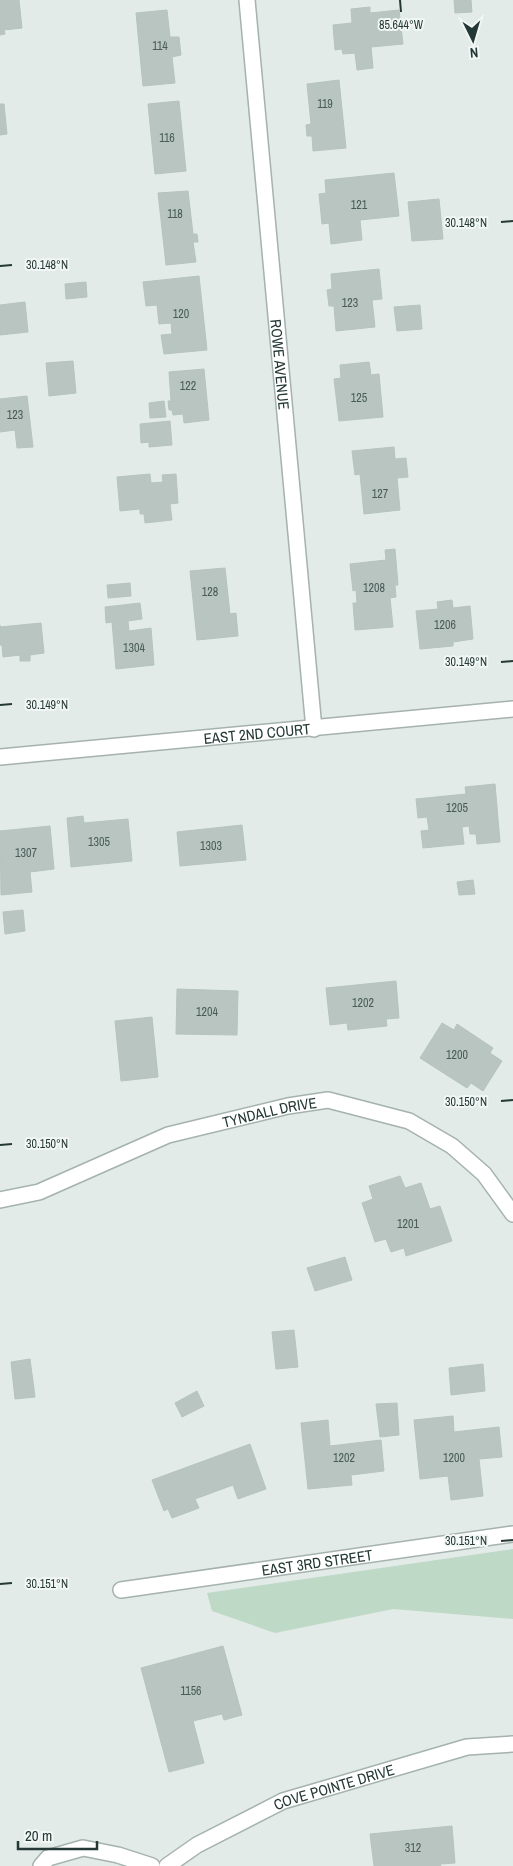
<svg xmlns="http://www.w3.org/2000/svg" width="513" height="1866" font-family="'Archivo Narrow',sans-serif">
	<rect width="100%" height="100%" fill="#e2ebe7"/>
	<polygon fill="#bed9c6" points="513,1549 513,1619 393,1609 275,1633 212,1611 207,1593"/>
	<g fill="#b8c5c0" stroke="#b6c3be">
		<polygon points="0,0 19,0 22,28 4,30 5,34 0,35"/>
		<polygon points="454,0 471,0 472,12 455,13"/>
		<polygon points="370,7 370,13 399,10 403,44 371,47 373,68 357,70 355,53 343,54 342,49 335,50 333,25 352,23 351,9"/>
		<polygon points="167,10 170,37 179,37 181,55 172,57 175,83 143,86 136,13"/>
		<polygon points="339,80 346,148 313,151 312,136 307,136 306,125 311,124 307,84"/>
		<polygon points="179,101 186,171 155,174 148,104"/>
		<polygon points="0,104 4,104 7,134 0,135"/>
		<polygon points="394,173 399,216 360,220 362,240 331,244 329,223 322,224 319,194 326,193 325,180"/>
		<polygon points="188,191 193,234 197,234 198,242 193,242 196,262 166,265 158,193"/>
		<polygon points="439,199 443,239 412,241 408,202"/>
		<polygon points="379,269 382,299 372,300 375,327 336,331 334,306 329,306 327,290 332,289 331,274"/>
		<polygon points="199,276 207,350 164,354 161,335 172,334 171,323 159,324 157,305 146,306 143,282"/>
		<polygon points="86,282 87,297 66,299 65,284"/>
		<polygon points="25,302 28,332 0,335 0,305"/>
		<polygon points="420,305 422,329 397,331 394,307"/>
		<polygon points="73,361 76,393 49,396 46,363"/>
		<polygon points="369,362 371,375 379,374 383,417 339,421 334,379 341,378 340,365"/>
		<polygon points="204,369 209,420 184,423 183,414 173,415 172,410 169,410 168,401 171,401 169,372"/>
		<polygon points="27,396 33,447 17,448 15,430 0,432 0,399"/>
		<polygon points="164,401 166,417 150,418 149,403"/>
		<polygon points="170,421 172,445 149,447 149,442 141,443 140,424"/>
		<polygon points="394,447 395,459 406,458 408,477 397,478 400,510 364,514 360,474 355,475 352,451"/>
		<polygon points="150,474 151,483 163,482 162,475 176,474 178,503 170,504 172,520 145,523 144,514 140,514 140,509 120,511 117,477"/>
		<polygon points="395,549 398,585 395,585 396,597 390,598 393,627 355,630 353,603 357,603 356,590 353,591 350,564 386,560 385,550"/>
		<polygon points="225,568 230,614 236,613 238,636 197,640 190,571"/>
		<polygon points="130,583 131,596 108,598 107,585"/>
		<polygon points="452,600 453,608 470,606 473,639 453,642 453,646 420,649 416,611 438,609 437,602"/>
		<polygon points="140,603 142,619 128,621 129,631 151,628 154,665 116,669 112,622 106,623 105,607"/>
		<polygon points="41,623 44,653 30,655 30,661 20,661 20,655 3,657 2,645 0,645 0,625 0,627"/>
		<polygon points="495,784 500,842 477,844 476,834 470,834 469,826 462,827 464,844 423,848 421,831 429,830 427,817 418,818 416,799 466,794 465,787"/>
		<polygon points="83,816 84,823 128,819 132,861 71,867 67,818"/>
		<polygon points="242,825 246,860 180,866 177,832"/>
		<polygon points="50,826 54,869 30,872 32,892 1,895 0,831"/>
		<polygon points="473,880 475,894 459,895 457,882"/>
		<polygon points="23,910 25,931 5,934 3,912"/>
		<polygon points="396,981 399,1018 386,1019 387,1026 348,1030 347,1023 330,1025 326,988"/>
		<polygon points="177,989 238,991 237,1035 176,1034"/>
		<polygon points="152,1017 158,1077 121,1081 115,1021"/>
		<polygon points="442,1023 454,1030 457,1024 493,1048 490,1053 502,1061 483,1091 471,1083 467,1088 420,1058"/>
		<polygon points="400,1176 405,1188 421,1183 430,1209 440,1206 452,1241 406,1256 404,1248 391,1252 386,1239 375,1242 362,1203 373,1199 369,1186"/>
		<polygon points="345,1257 352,1280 315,1291 307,1268"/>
		<polygon points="294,1330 298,1367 276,1369 272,1332"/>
		<polygon points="30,1359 35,1397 15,1399 11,1362"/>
		<polygon points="483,1364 485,1391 451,1395 449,1368"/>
		<polygon points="197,1391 204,1406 182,1417 175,1403"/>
		<polygon points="397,1403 399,1435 380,1437 376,1404"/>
		<polygon points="453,1416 454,1432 499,1427 502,1457 479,1459 483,1496 451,1500 448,1476 420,1479 414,1420"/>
		<polygon points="328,1420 330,1446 381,1440 384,1471 351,1475 352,1485 308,1489 301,1423"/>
		<polygon points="250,1444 266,1489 238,1499 233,1485 195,1499 199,1508 172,1518 168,1509 164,1511 152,1480"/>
		<polygon points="223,1646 242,1715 224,1720 222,1714 193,1721 204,1763 169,1772 141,1668"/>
		<polygon points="452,1826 455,1863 440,1864 441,1866 374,1866 370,1834"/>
	</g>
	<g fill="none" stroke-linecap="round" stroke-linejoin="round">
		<defs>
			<g id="minor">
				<path id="s1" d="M247 0 314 729"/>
				<path id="s2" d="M0 757 513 709"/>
				<path id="s3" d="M0 1200 39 1192 168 1135 288 1106 328 1100 409 1121 452 1146 484 1174 513 1214"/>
				<path id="s4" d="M121 1590 513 1534"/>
				<polyline points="41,1866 48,1858 83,1848 118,1855 152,1866"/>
				<path id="s5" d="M167 1866 197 1845 283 1801 467 1747 513 1744"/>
			</g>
		</defs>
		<use href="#minor" stroke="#a5b2ae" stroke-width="18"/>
		<use href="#minor" stroke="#fff" stroke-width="15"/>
	</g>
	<path fill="none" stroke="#243935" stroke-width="2" d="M400 0 401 12M501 222 513 221M0 266 12 265M501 662 513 661M0 705 12 704M501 1101 513 1100M0 1145 12 1144M501 1541 513 1540M0 1584 12 1583"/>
	<g text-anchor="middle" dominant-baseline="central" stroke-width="4" stroke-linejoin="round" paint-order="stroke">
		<g font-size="12" fill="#495c58">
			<text x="160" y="46">114</text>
			<text x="325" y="104">119</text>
			<text x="167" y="138">116</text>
			<text x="359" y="205">121</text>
			<text x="175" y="214">118</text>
			<text x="350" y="303">123</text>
			<text x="181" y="314">120</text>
			<text x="188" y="386">122</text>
			<text x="359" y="398">125</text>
			<text x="15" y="415">123</text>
			<text x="380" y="494">127</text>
			<text x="374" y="588">1208</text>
			<text x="210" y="592">128</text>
			<text x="445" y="625">1206</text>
			<text x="134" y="648">1304</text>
			<text x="457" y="808">1205</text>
			<text x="99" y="842">1305</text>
			<text x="211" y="846">1303</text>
			<text x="26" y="853">1307</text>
			<text x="363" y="1003">1202</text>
			<text x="207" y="1012">1204</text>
			<text x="457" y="1055">1200</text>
			<text x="408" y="1224">1201</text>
			<text x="344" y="1458">1202</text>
			<text x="454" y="1458">1200</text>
			<text x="191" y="1691">1156</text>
			<text x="413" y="1848">312</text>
		</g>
		<g font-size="15" fill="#243935" stroke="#f2f7f5">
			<text stroke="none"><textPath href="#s1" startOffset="366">ROWE AVENUE</textPath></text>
			<text stroke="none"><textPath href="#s2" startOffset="258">EAST 2ND COURT</textPath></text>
			<text stroke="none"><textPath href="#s3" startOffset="285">TYNDALL DRIVE</textPath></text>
			<text stroke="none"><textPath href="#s4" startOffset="198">EAST 3RD STREET</textPath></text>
			<text stroke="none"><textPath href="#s5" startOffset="186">COVE POINTE DRIVE</textPath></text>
		</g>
	</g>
	<g font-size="12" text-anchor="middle" fill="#243935" stroke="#f2f7f5" stroke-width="4" stroke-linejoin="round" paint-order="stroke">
		<text x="401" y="29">85.644°W</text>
		<text x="466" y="227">30.148°N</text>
		<text x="47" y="269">30.148°N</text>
		<text x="466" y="666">30.149°N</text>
		<text x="47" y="709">30.149°N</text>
		<text x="466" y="1106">30.150°N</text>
		<text x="47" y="1148">30.150°N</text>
		<text x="466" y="1545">30.151°N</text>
		<text x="47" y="1588">30.151°N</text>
	</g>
	<g transform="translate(473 40) rotate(175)" stroke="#f2f7f5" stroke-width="4" paint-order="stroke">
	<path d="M0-4L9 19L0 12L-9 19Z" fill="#243935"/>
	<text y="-8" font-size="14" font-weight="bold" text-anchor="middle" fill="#243935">N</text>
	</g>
	<path d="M18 1841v8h79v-8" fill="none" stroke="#243935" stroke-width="2.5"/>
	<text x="25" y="1841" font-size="15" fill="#243935" stroke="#f2f7f5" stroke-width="4" paint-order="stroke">20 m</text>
</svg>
